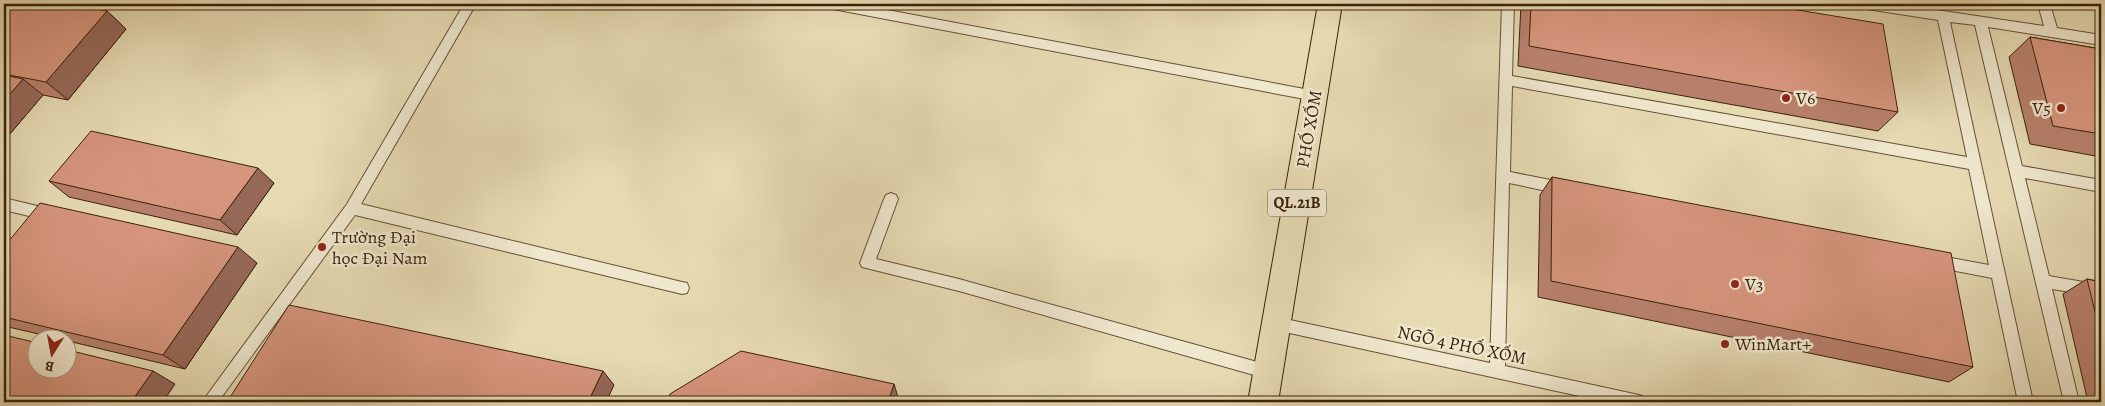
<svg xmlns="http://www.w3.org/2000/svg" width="2105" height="406" font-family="Alegreya,serif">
	<rect width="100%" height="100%" fill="#e6dab3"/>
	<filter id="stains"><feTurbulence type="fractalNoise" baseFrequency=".004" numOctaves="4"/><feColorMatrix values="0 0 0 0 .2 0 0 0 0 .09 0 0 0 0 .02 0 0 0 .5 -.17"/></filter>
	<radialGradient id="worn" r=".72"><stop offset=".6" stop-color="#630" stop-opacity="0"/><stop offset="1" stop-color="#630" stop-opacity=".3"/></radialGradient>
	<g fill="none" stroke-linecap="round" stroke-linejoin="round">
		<defs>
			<g id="service">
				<polygon points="464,4 476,4 361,204 682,282 687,283 689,288 687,293 682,294 355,215 218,402 202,402 347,204"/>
				<polygon points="827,4 856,4 1315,91 1320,92 1321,96 1320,100 1315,101 833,9 829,7"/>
				<polygon points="1502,4 1514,4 1512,76 1967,157 1938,20 1867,9 1863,7 1861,4 1896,4 2044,26 2038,4 2050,4 2057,28 2101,35 2101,45 1988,27 2022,166 2101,180 2101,192 2025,178 2049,276 2101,285 2101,297 2052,289 2079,402 2064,402 1975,25 1950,22 2033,402 2018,402 1992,278 1935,267 1930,265 1928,261 1930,257 1935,255 1989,265 1969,169 1512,86 1510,172 1566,183 1571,185 1573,189 1571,193 1566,195 1509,183 1505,366 1639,395 1644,397 1646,402 1607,402 1271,329 1269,324 1271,319 1276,317 1490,363"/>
				<polygon points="891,193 896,195 898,199 876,259 959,279 1268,365 1273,367 1275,372 1273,377 1268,379 959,291 862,267 860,263 884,199 886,195"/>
				<polygon points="4,198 50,209 55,211 57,215 55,219 50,221 4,210"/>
			</g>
			<polygon id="trunk" points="1318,4 1342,4 1278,402 1248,402"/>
		</defs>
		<use href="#service" stroke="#665034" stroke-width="2"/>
		<use href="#trunk" stroke="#3b220a" stroke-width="2"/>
		<use href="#service" fill="#efe7ce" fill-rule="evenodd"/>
		<use href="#trunk" fill="#e6dab3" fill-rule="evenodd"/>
	</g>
	<g fill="#b8806c" stroke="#3b220a">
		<polygon points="4,4 107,11 126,29 68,100 43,95 4,141"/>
		<polygon points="1521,4 1761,4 1898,112 1878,131 1518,66"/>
		<polygon points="2030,37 2101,49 2101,157 2030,144 2009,57"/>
		<polygon points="1552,177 1973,367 1949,382 1538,297 1540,195"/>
		<polygon points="49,181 274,183 237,235 69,197"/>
		<polygon points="4,247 257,263 185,369 68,341 68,338 56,338 4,326"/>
		<polygon points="2087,279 2101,282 2101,402 2088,402 2063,294"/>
	</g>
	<g fill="#966858" stroke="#3b220a">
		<polygon points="107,11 126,29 68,100 46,82"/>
		<polygon points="23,79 43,95 4,141 4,101"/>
		<polygon points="258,168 274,183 237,235 220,220"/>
		<polygon points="238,247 257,263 185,369 163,355"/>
		<polygon points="153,371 175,384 163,402 131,402"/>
		<polygon points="603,371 614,385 606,402 588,402"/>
		<polygon points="894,384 898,397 897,402 888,402"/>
	</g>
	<g fill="#d6957d" stroke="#3b220a">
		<polygon points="4,4 69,4 107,11 46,82 4,74"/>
		<polygon points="1531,4 1761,4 1883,24 1898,112 1529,46"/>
		<polygon points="2030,37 2101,49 2101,134 2053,126"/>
		<polygon points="4,75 23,79 4,101"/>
		<polygon points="91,131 258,168 220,220 49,181"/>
		<polygon points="1552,177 1951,253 1973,367 1551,281"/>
		<polygon points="40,203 238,247 163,355 4,317 4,247"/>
		<polygon points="2087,279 2101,282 2101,336"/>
		<polygon points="289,305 603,371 588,402 227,402"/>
		<polygon points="4,335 38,343 38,368 68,368 68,350 153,371 131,402 4,402"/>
		<polygon points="741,351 894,384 888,402 667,402 670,394"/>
	</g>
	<g fill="#8f2418" stroke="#efe7ce" stroke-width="2">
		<circle cx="1786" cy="98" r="5"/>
		<circle cx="2061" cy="108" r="5"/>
		<circle cx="322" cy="247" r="5"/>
		<circle cx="1735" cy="284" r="5"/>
		<circle cx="1725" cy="344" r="5"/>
	</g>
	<g text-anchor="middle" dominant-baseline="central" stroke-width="5" stroke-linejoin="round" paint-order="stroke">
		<rect fill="#efe7ce" stroke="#715d45" stroke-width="1" x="1268" y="189.5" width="58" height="27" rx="4"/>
		<g font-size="16" font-weight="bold" fill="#3b220a">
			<text x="1297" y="203">QL.21B</text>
		</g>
		<g font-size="18" fill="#3b220a" stroke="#efe7ce" text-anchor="start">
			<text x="1796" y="98">V6</text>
			<text x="2051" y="108" text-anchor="end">V5</text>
			<text x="332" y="237">Trường Đại<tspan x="332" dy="21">học Đại Nam</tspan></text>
			<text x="1745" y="284">V3</text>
			<text x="1735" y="344">WinMart+</text>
		</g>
		<g font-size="18" fill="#3b220a" stroke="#efe7ce">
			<text transform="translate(1309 129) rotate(-80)">PHỐ XỐM</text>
			<text transform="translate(1462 345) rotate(12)">NGÕ 4 PHỐ XỐM</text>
		</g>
	</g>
	<rect width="2105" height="406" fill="none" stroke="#e6dab3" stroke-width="20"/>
	<rect x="5" y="5" width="2095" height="396" fill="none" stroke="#3b220a" stroke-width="2.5"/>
	<rect x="10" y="10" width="2085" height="386" fill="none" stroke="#3b220a"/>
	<g transform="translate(52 354) rotate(191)"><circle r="24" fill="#efe7ce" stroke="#a79880"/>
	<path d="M0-4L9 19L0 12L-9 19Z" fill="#8f2418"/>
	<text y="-8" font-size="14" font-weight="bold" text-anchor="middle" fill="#3b220a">B</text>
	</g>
	<rect width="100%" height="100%" filter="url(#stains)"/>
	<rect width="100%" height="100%" fill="url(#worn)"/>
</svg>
